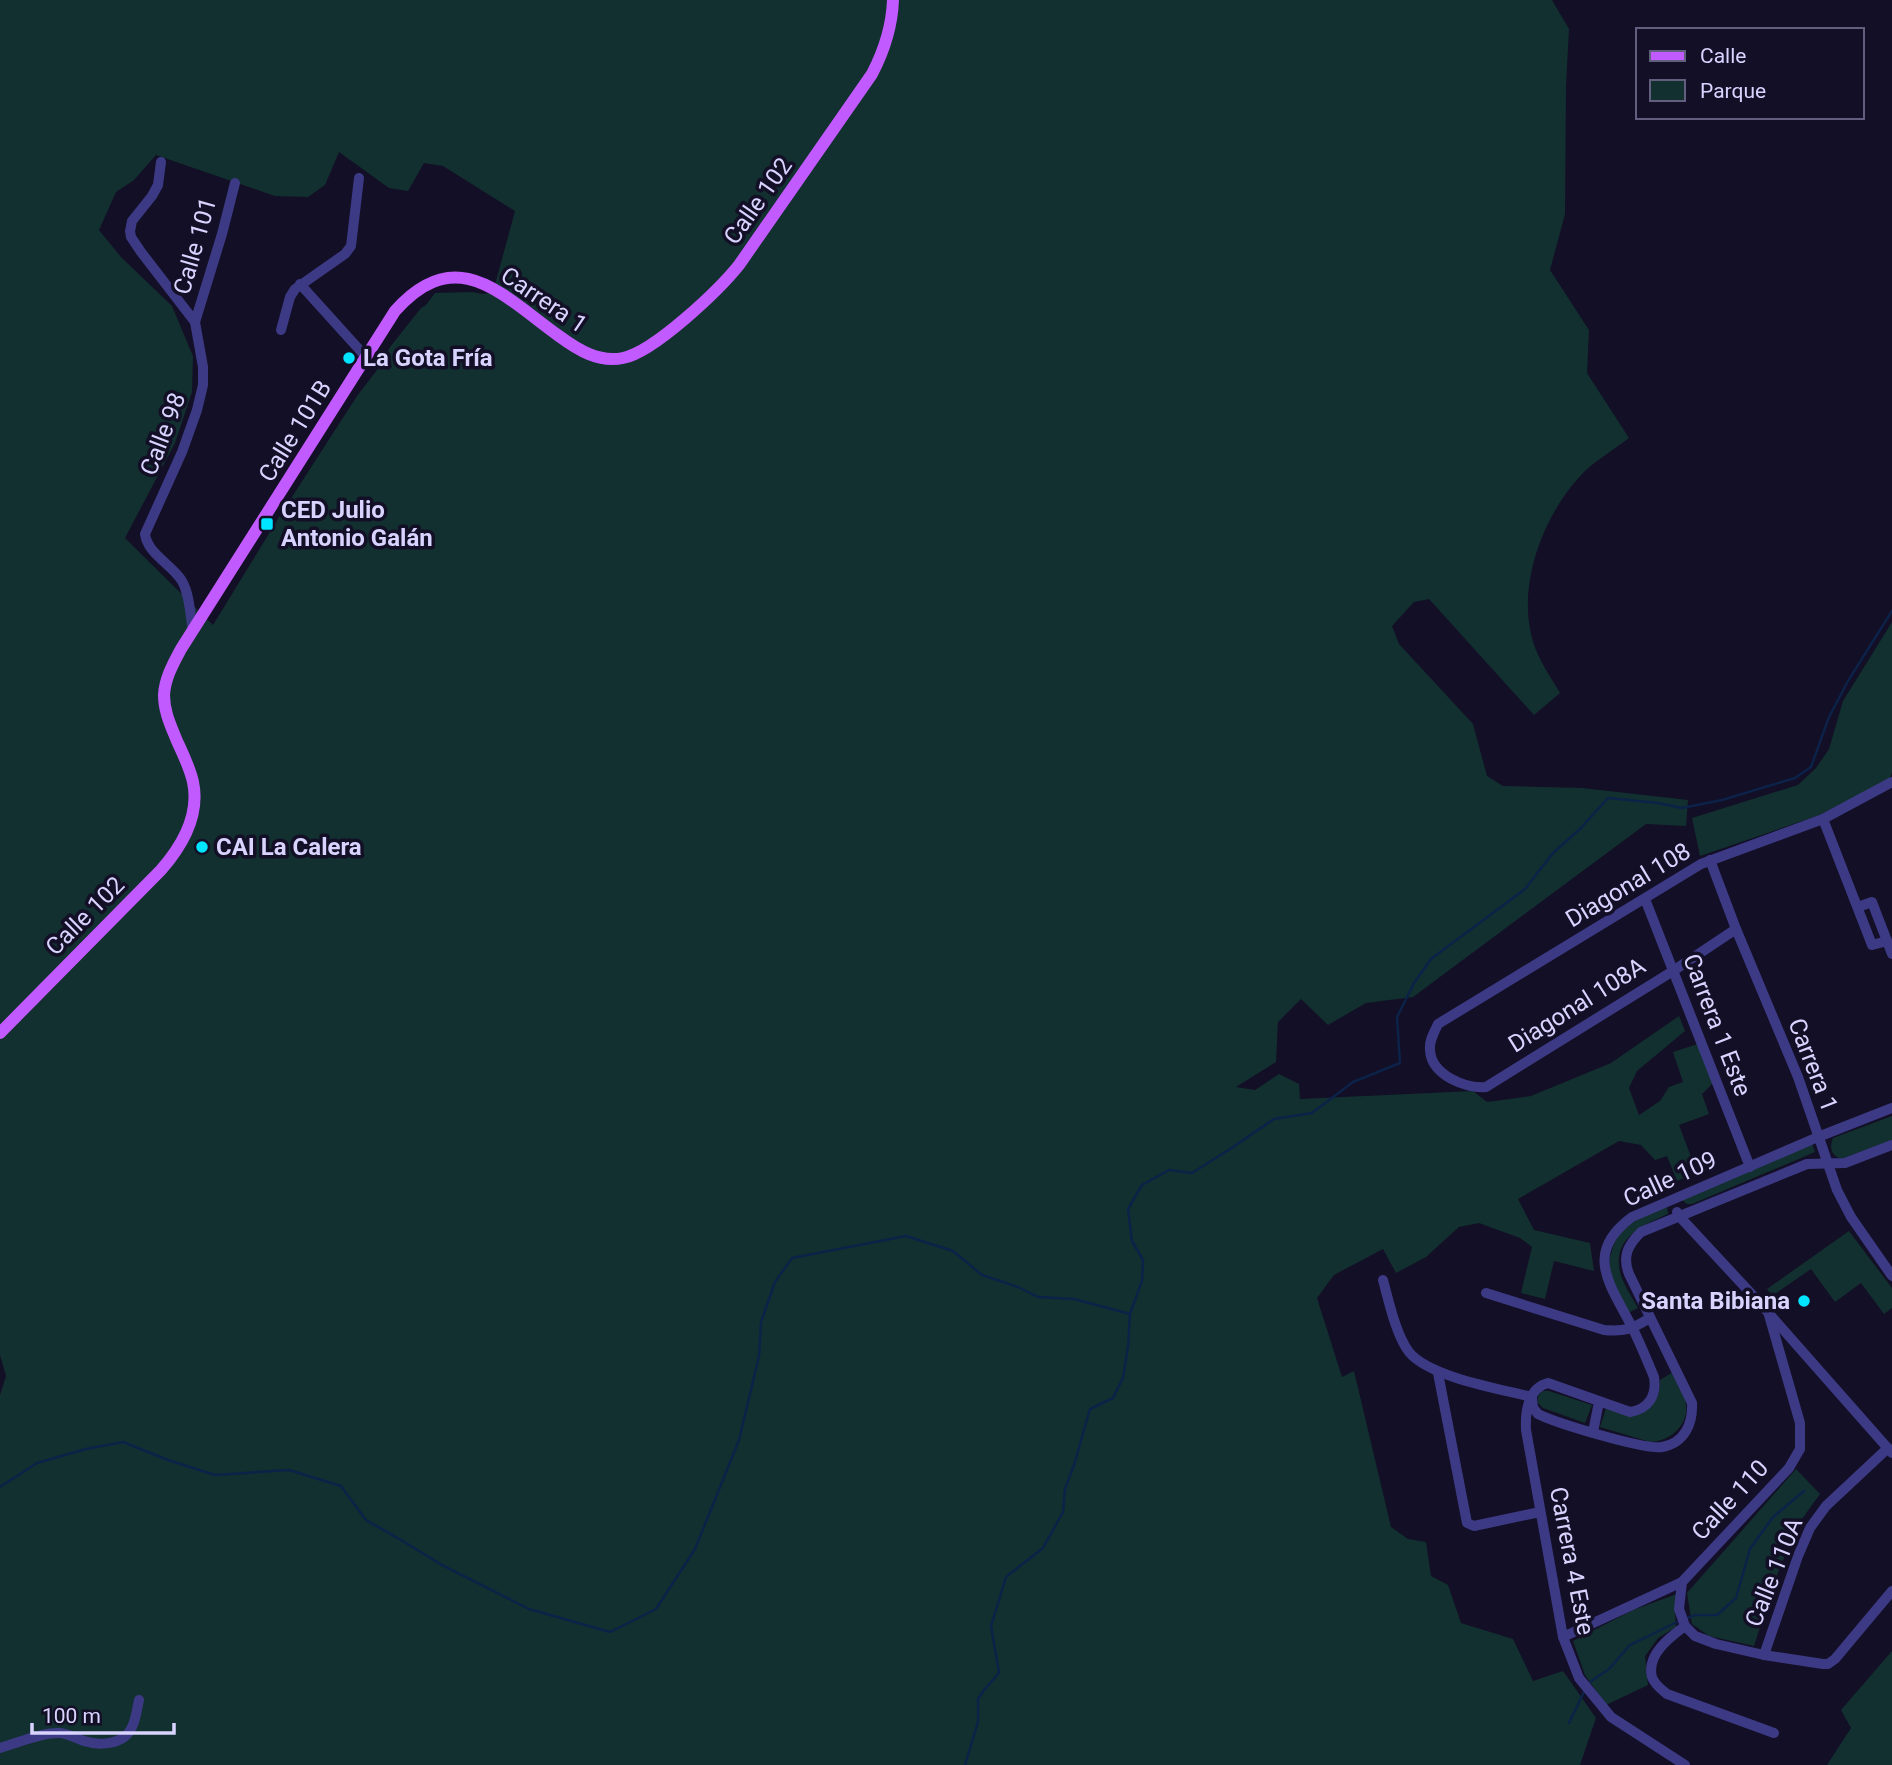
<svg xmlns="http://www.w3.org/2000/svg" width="1892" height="1765" font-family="Roboto,sans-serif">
	<rect width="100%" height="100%" fill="#130f26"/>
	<g fill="#12302f" fill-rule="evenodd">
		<path d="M0 0H1552L1569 29 1566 86 1565 214 1550 270 1589 330 1587 373 1629 438C1615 449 1598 459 1585 471 1542 514 1513 592 1536 650 1542 665 1552 679 1560 693L1534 715 1429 599 1414 602 1392 626 1399 644 1473 724 1487 776 1503 786 1582 788 1688 800 1686 826 1646 824 1413 997 1366 1003 1328 1025 1301 999 1278 1022 1276 1062 1236 1087 1255 1090 1279 1074 1299 1084 1300 1099 1473 1091 1487 1102 1531 1096 1611 1063 1679 1016 1685 1031 1637 1071 1629 1088 1639 1115 1660 1101 1669 1087 1683 1082 1673 1052 1701 1043 1713 1083 1702 1094 1709 1114 1679 1125 1697 1173 1677 1181 1667 1156 1655 1160 1641 1145 1619 1141 1518 1199 1534 1230 1590 1243 1594 1271 1554 1261 1545 1299 1521 1293 1532 1247 1520 1238 1479 1223 1459 1227 1426 1257 1396 1273 1383 1249 1334 1275 1317 1298 1342 1377 1354 1371 1391 1527 1408 1539 1426 1542 1431 1576 1448 1585 1461 1623 1513 1639 1533 1681 1563 1671 1596 1718 1580 1765H0V1395L6 1376 0 1355ZM339 152 389 188 408 191 424 163 443 166 515 211 493 292 483 294 472 292 435 293 426 305 421 308 390 347 380 366 357 396 279 517 213 625 125 538 175 443 192 392 193 356 172 306 121 257 99 230 116 192 134 180 156 155 275 196 308 197 325 185Z"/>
		<polygon points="1892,622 1892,772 1890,780 1817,816 1700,856 1692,818 1798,785 1816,768 1829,749 1843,701"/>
		<path d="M1892 1116V1140L1841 1159C1831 1155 1829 1148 1833 1138Z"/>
		<polygon points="1812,1144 1815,1152 1692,1204 1687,1204 1682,1200"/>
		<path d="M1667 1207 1668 1214C1643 1225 1612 1238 1620 1272 1623 1284 1632 1297 1638 1308L1628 1313C1623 1302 1615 1290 1611 1278 1608 1269 1609 1259 1612 1250 1619 1224 1644 1216 1667 1207Z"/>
		<polygon points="1849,1231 1892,1288 1892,1308 1884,1314 1861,1283 1835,1302 1811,1269 1772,1296 1767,1289"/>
		<path d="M1673 1372C1677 1382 1685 1394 1686 1405 1689 1425 1669 1442 1650 1442L1600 1427 1606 1408 1645 1412C1656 1401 1660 1396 1660 1380Z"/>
		<polygon points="1542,1391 1549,1391 1592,1405 1585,1423 1543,1408 1538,1403 1538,1396"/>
		<polygon points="1796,1469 1820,1494 1797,1526 1775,1580 1754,1646 1709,1636 1692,1624 1687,1593"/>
		<polygon points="1677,1594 1675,1612 1676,1627 1658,1638 1645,1656 1648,1685 1606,1705 1585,1675 1573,1641 1633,1610"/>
		<polygon points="1892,1651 1892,1765 1827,1765 1851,1728 1841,1710"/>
	</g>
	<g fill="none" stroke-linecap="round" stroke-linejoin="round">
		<g stroke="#0c2248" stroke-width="2.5">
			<polyline points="0,1487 37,1463 86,1449 123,1442 168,1460 215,1475 289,1470 341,1486 366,1520 401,1540 442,1565 529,1609 610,1632 656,1609 695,1549 739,1440 759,1356 761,1322 775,1282 792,1258 906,1236 953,1251 982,1275 1018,1287 1038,1297 1074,1299 1130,1314"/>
			<polyline points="1685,1619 1695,1615 1717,1615 1736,1598 1750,1549 1773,1517 1804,1491"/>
			<polyline points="1588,1684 1590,1682 1609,1669 1630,1645 1679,1621"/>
			<polyline points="1569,1723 1585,1690"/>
			<polyline points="965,1765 978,1722 978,1699 984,1690 999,1673 991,1626 1006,1577 1043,1548 1063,1512 1065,1489 1074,1465 1090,1409 1113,1398 1123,1378 1128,1347 1130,1314 1142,1281 1143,1260 1132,1241 1128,1209 1142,1185 1169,1170 1192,1173 1230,1149 1274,1119 1312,1113 1353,1082 1400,1063 1397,1017 1414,983 1431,959 1525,889 1553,853 1580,829 1608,798 1658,803 1682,808 1722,800 1795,778 1811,767 1829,717 1848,681 1892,611"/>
		</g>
		<g stroke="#3d3a85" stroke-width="10">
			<path d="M161 162 158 185 152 196 132 221 130 231 131 237 141 252 195 322 203 367V385L197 410 182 452 145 534C148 555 172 564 182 581 190 595 190 615 193 631"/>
			<polyline points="300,284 366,357"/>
			<polyline points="195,322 222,234 235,183"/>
			<polyline points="281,330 290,297 295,289 345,254 351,246 359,178"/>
			<polyline points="1823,819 1872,945 1887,941"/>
			<polyline points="1710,860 1736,929 1798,1077 1837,1190 1851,1217 1892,1276"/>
			<polyline points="1645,899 1750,1167"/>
			<polyline points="1858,907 1872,902 1892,954"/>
			<path d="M1736 929 1673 971 1486 1087C1466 1089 1431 1075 1430 1050 1429 1040 1434 1033 1438 1024L1701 864 1823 819 1892 782"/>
			<polyline points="1677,1212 1679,1216 1758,1301 1892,1453"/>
			<path d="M1383 1280C1389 1302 1396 1335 1409 1352 1429 1377 1500 1389 1532 1397"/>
			<path d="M1486 1293 1604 1330C1625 1332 1632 1329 1650 1318"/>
			<polyline points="1438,1373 1467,1523 1474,1526 1540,1512"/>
			<path d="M1532 1397 1533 1408 1538 1414C1556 1423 1644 1450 1662 1447 1685 1443 1693 1423 1692 1403L1629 1274C1622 1256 1628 1245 1641 1232L1807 1164 1845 1163 1892 1145"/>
			<polyline points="1593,1432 1599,1402"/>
			<polyline points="1682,1582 1679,1609 1685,1626 1695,1636 1716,1644 1764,1655 1823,1664 1828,1664 1835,1659 1892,1591"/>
			<path d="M1685 1626C1670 1637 1646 1655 1652 1677 1654 1684 1662 1690 1667 1694L1774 1733"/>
			<polyline points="1563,1637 1682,1582 1789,1468 1800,1449 1800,1423 1769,1315"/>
			<polyline points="1764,1655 1798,1556 1810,1528 1826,1506 1888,1448"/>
			<path d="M0 1748C18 1743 39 1733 58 1733 67 1733 76 1738 84 1741 100 1746 124 1745 132 1727 136 1719 137 1709 139 1700"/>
			<path d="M1685 1765 1611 1717 1579 1678 1563 1637 1526 1430C1525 1412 1528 1388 1548 1383L1630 1412C1649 1409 1657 1395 1654 1377 1647 1360 1640 1343 1632 1327 1610 1284 1583 1253 1632 1217L1818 1137 1892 1108"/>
		</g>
		<path stroke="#c25bff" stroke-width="12" d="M0 1033 161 870C182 846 200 815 193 782 190 768 183 754 177 741 171 726 164 712 164 695 165 678 173 664 181 649L395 311C457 241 503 296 559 336 578 350 599 363 623 358 654 352 719 290 739 265L872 74C884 51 892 27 893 0"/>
	</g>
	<g fill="#00e5ff" stroke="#130f26" stroke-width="2.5">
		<circle cx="349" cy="358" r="7"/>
		<rect x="260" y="517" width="14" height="14" rx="3.5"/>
		<circle cx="202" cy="847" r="7"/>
		<circle cx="1804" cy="1301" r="7"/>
	</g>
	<g text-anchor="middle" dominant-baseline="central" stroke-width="7" stroke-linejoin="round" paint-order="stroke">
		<g font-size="24" fill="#d9d4ff" stroke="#130f26">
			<text transform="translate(758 201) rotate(-55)">Calle 102</text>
			<text transform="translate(195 246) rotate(-74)">Calle 101</text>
			<text transform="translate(544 300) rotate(34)">Carrera 1</text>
			<text transform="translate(295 431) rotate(-58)">Calle 101B</text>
			<text transform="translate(163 434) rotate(-69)">Calle 98</text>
			<text transform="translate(1628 885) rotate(-31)">Diagonal 108</text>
			<text transform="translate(85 916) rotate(-45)">Calle 102</text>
			<text transform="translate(1577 1005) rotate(-32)">Diagonal 108A</text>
			<text transform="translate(1717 1025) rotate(69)">Carrera 1 Este</text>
			<text transform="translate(1813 1065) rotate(69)">Carrera 1</text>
			<text transform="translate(1670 1179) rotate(-25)">Calle 109</text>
			<text transform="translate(1730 1500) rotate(-47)">Calle 110</text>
			<text transform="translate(1572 1561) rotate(79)">Carrera 4 Este</text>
			<text transform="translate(1774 1572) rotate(-68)">Calle 110A</text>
		</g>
		<g font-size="24" font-weight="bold" fill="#d9d4ff" stroke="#130f26" text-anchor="start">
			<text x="363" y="358">La Gota Fría</text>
			<text x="281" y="510">CED Julio<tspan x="281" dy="28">Antonio Galán</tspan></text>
			<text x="216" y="847">CAI La Calera</text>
			<text x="1790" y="1301" text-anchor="end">Santa Bibiana</text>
		</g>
	</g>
	<rect x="1636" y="28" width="228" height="91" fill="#130f26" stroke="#625e7d" stroke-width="2"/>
	<rect x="1650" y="51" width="35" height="10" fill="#c25bff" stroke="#625e7d" stroke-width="2"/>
	<text x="1700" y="63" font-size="21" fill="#d9d4ff">Calle</text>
	<rect x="1650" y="80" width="35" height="21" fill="#12302f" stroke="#625e7d" stroke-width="2"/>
	<text x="1700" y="98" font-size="21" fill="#d9d4ff">Parque</text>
	<path d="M32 1723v10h142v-10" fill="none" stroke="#d9d4ff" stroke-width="3.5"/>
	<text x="42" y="1723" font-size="21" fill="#d9d4ff" stroke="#130f26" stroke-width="5" paint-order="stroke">100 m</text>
</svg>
